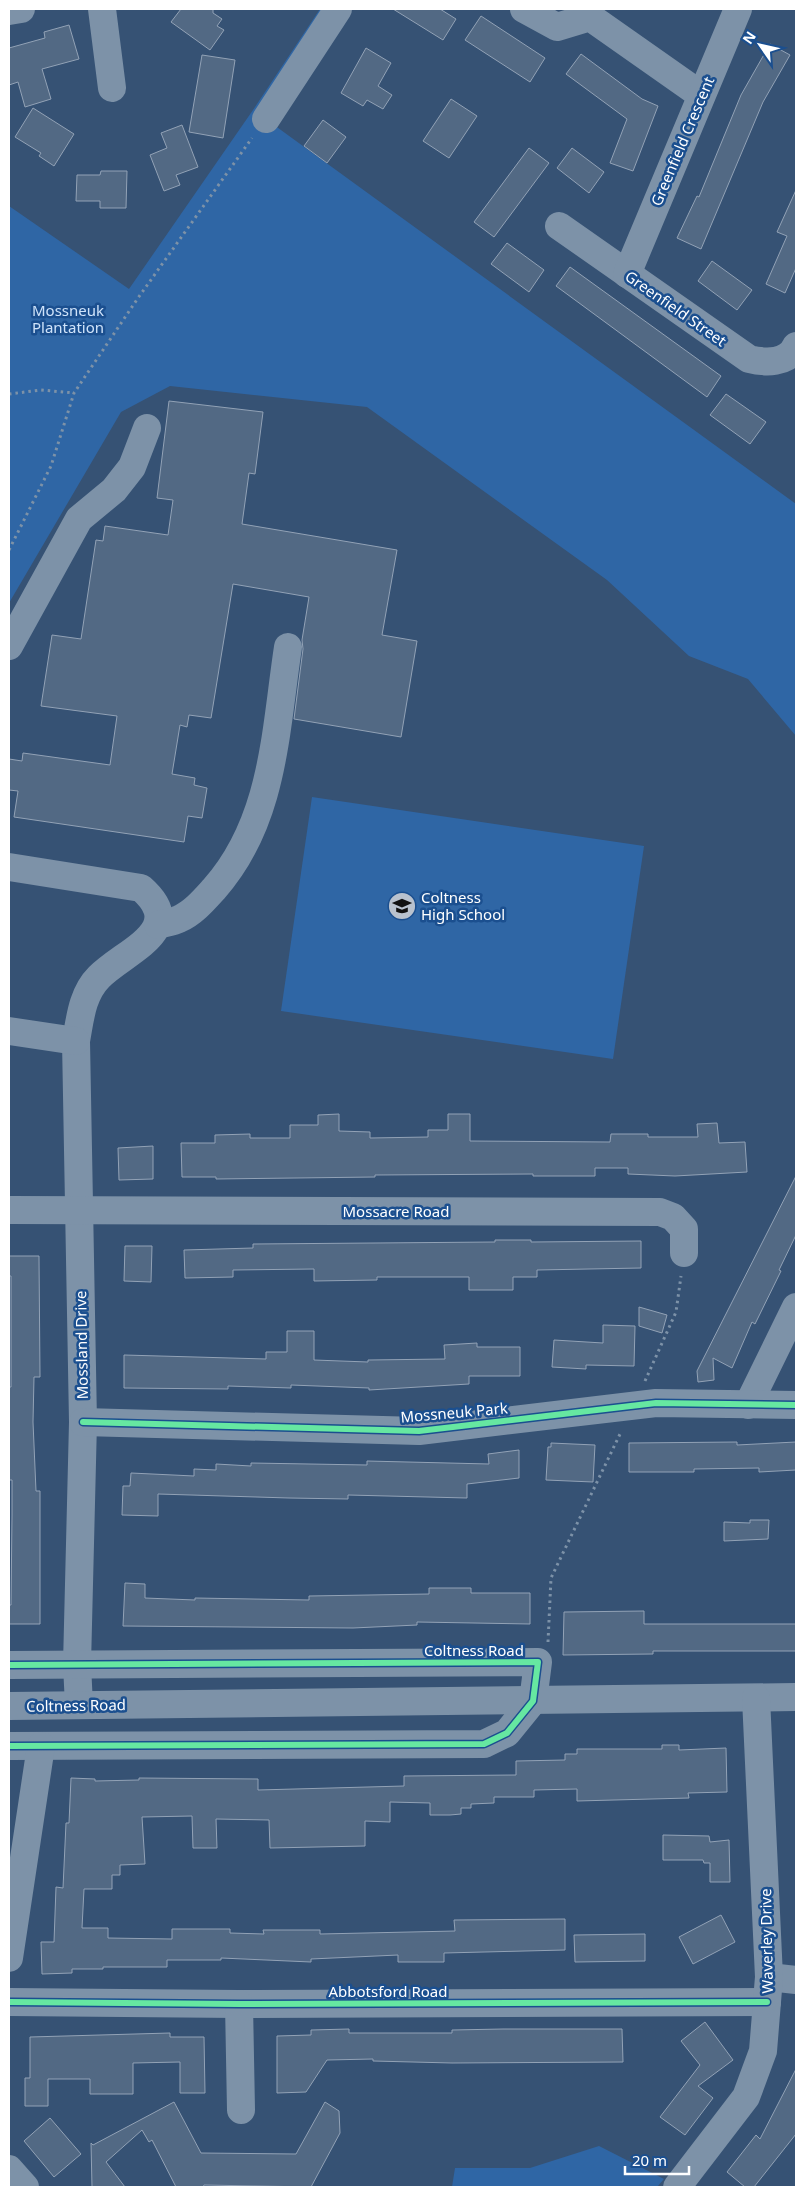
<svg xmlns="http://www.w3.org/2000/svg" width="805" height="2196" font-family="'Noto Sans',sans-serif">
	<rect width="100%" height="100%" fill="#365274"/>
	<g fill="#2f66a5">
		<polygon points="320,9 334,9 263,117 796,504 796,736 748,679 689,656 607,580 367,407 170,386 121,412 9,603 9,206 129,289 253,110"/>
		<polygon points="312,797 644,846 613,1059 281,1011"/>
		<polygon points="599,2146 664,2179 657,2187 452,2187 455,2168 530,2168"/>
	</g>
	<g fill="#526984" stroke="#92a2b6">
		<polygon points="181,9 213,9 213,13 222,19 217,26 224,30 210,50 171,22"/>
		<polygon points="393,9 440,9 456,19 443,40"/>
		<polygon points="481,16 545,58 530,82 465,40"/>
		<polygon points="69,25 79,59 42,69 51,99 25,107 18,82 9,85 9,48 45,38 44,32"/>
		<polygon points="770,44 790,55 763,102 701,249 677,238 697,196 699,197 741,95"/>
		<polygon points="366,48 391,63 378,86 392,95 383,109 367,100 363,106 341,93"/>
		<polygon points="581,54 642,99 658,106 633,171 610,163 627,119 566,74"/>
		<polygon points="202,55 235,60 223,138 189,132"/>
		<polygon points="451,99 477,116 449,158 423,141"/>
		<polygon points="33,108 74,134 54,166 39,156 41,153 15,137"/>
		<polygon points="323,120 346,137 327,163 304,146"/>
		<polygon points="182,125 198,167 176,175 180,185 164,191 150,155 167,148 161,133"/>
		<polygon points="529,148 549,163 494,237 474,222"/>
		<polygon points="572,148 604,172 589,193 557,168"/>
		<polygon points="101,171 127,171 126,208 100,208 100,201 76,201 77,175 100,175"/>
		<polygon points="796,190 796,268 785,293 766,284 787,236 777,232"/>
		<polygon points="507,243 544,270 529,292 491,264"/>
		<polygon points="712,261 752,290 737,310 698,281"/>
		<polygon points="570,267 721,376 707,397 556,286"/>
		<polygon points="726,394 766,422 750,444 710,415"/>
		<polygon points="169,401 263,412 255,474 249,473 242,524 397,550 382,635 417,641 401,737 294,719 303,649 302,640 309,597 233,584 211,718 189,715 187,727 180,725 172,774 195,778 194,785 207,788 202,818 188,816 184,842 14,817 18,791 9,790 9,759 22,761 23,753 110,765 117,716 41,706 52,635 81,639 96,540 103,541 105,526 168,535 173,500 157,498"/>
		<polygon points="339,1114 339,1131 370,1132 370,1138 428,1137 428,1130 448,1130 448,1114 470,1114 470,1141 610,1142 611,1134 648,1134 648,1137 698,1137 697,1124 717,1123 719,1143 745,1142 747,1172 675,1176 628,1174 628,1168 595,1168 595,1176 533,1176 533,1174 375,1175 375,1177 216,1179 216,1177 182,1177 181,1143 215,1143 215,1135 250,1134 250,1138 290,1138 290,1125 318,1125 318,1115"/>
		<polygon points="153,1146 153,1179 119,1180 118,1148"/>
		<polygon points="796,1176 796,1235 779,1270 781,1271 755,1324 752,1322 732,1368 713,1358 714,1380 698,1382 697,1371"/>
		<polygon points="495,1240 531,1240 531,1242 641,1241 641,1268 537,1270 537,1277 513,1277 513,1290 469,1290 469,1277 377,1277 377,1280 314,1281 314,1269 233,1270 233,1277 185,1278 184,1250 253,1248 253,1244 495,1242"/>
		<polygon points="125,1246 152,1246 151,1282 124,1281"/>
		<polygon points="9,1256 39,1256 40,1377 34,1377 33,1422 36,1491 40,1491 40,1624 9,1624 9,1605 11,1605 12,1515 12,1480 9,1480 9,1387 11,1387 11,1276 9,1276"/>
		<polygon points="639,1307 667,1315 662,1333 639,1326"/>
		<polygon points="603,1325 635,1326 634,1366 586,1365 586,1369 552,1367 554,1340 603,1343"/>
		<polygon points="287,1331 314,1331 314,1360 368,1362 368,1360 445,1359 444,1345 477,1343 477,1347 520,1347 520,1376 469,1376 469,1384 369,1390 369,1388 291,1385 291,1388 228,1386 228,1389 124,1388 124,1355 266,1359 266,1352 287,1352"/>
		<polygon points="737,1442 737,1445 796,1442 796,1470 759,1472 759,1468 694,1469 694,1472 629,1472 629,1443"/>
		<polygon points="551,1443 595,1445 593,1482 546,1480 548,1447 551,1447"/>
		<polygon points="519,1450 519,1478 467,1484 467,1498 348,1495 348,1499 289,1498 158,1494 158,1516 122,1515 123,1486 130,1486 131,1473 194,1476 194,1469 216,1470 216,1464 251,1466 251,1463 367,1465 367,1461 489,1464 488,1454"/>
		<polygon points="750,1520 769,1520 768,1539 724,1541 724,1522 750,1523"/>
		<polygon points="125,1583 145,1584 145,1598 195,1600 195,1598 309,1600 309,1596 429,1594 429,1588 471,1588 471,1593 530,1593 530,1624 417,1622 417,1625 353,1628 123,1626"/>
		<polygon points="644,1611 644,1624 796,1624 796,1651 653,1651 653,1654 563,1655 564,1612"/>
		<polygon points="662,1745 679,1745 679,1750 726,1748 727,1792 688,1793 689,1798 577,1801 577,1789 534,1790 534,1797 494,1797 494,1803 471,1804 471,1808 461,1808 461,1814 450,1815 430,1815 430,1803 390,1802 390,1822 365,1821 365,1846 270,1848 269,1820 216,1819 217,1848 193,1848 192,1816 142,1817 145,1864 120,1865 120,1875 112,1875 112,1889 84,1889 82,1928 108,1928 108,1938 172,1939 172,1929 230,1929 230,1933 264,1934 263,1930 320,1930 320,1934 455,1931 454,1920 565,1919 565,1950 444,1953 444,1962 398,1962 398,1955 311,1959 311,1962 221,1958 221,1960 167,1960 167,1967 103,1967 103,1969 72,1969 72,1973 42,1974 41,1942 54,1942 56,1887 63,1888 66,1823 69,1823 71,1778 95,1779 95,1781 139,1780 139,1778 258,1779 258,1790 404,1786 404,1776 516,1775 516,1761 565,1760 565,1754 577,1754 577,1749 662,1749"/>
		<polygon points="663,1835 709,1836 710,1842 729,1840 730,1882 710,1882 710,1863 704,1863 703,1860 663,1860"/>
		<polygon points="721,1915 735,1942 693,1964 679,1937"/>
		<polygon points="645,1934 645,1961 575,1962 574,1935"/>
		<polygon points="705,2022 733,2060 698,2086 713,2098 685,2135 660,2117 700,2065 681,2041"/>
		<polygon points="349,2029 349,2033 452,2033 452,2030 503,2029 622,2029 623,2062 452,2063 373,2061 373,2059 327,2060 306,2092 277,2093 277,2036 311,2035 311,2030"/>
		<polygon points="170,2033 170,2037 204,2037 205,2093 180,2093 180,2062 133,2063 133,2094 90,2094 90,2079 48,2079 48,2106 25,2106 25,2078 30,2078 30,2037"/>
		<polygon points="796,2069 796,2134 754,2187 745,2187 727,2172 756,2135 760,2139"/>
		<polygon points="174,2102 201,2153 296,2154 325,2102 339,2111 340,2133 311,2187 204,2185 203,2187 176,2187 152,2140 149,2142 142,2130 106,2162 125,2187 92,2187 91,2143 93,2145"/>
		<polygon points="50,2118 81,2154 54,2177 24,2141"/>
	</g>
	<g fill="none" stroke-linecap="round" stroke-linejoin="round">
		<g stroke="#7d92a8" stroke-width="3" stroke-dasharray="2.5 4" stroke-linecap="butt">
			<polyline points="9,394 41,390 74,393"/>
			<polyline points="9,550 51,466 74,393 138,298 252,138"/>
			<polyline points="645,1381 676,1312 681,1276"/>
			<polyline points="548,1642 551,1578 621,1432"/>
		</g>
		<g stroke="#7d92a8" stroke-width="28">
			<polyline points="102,9 112,88"/>
			<polyline points="524,9 557,27 590,17 701,95"/>
			<polyline points="9,11 21,9"/>
			<polyline points="266,119 338,9"/>
			<path d="M559 226 749 359C765 363 788 364 796 346"/>
			<polyline points="627,274 738,9"/>
			<polyline points="9,646 79,519 114,490 132,467 147,428"/>
			<path d="M9 867 141 888C189 930 126 950 99 977 82 994 80 1019 76 1041L83 1422 77 1665 79 1705"/>
			<path d="M158 925C165 923 173 922 179 919 193 913 204 900 214 889 274 821 275 733 288 647"/>
			<polyline points="9,1031 76,1041"/>
			<polyline points="9,1210 660,1212 673,1217 684,1229 684,1253"/>
			<polyline points="748,1405 796,1307"/>
			<polyline points="83,1422 419,1431 656,1403 796,1405"/>
			<polyline points="9,1665 538,1662 533,1701 507,1733 484,1744 9,1746"/>
			<polyline points="9,1706 796,1697"/>
			<polyline points="9,1958 41,1746"/>
			<polyline points="769,1977 796,1980"/>
			<polyline points="9,2002 239,2004 767,2002"/>
			<polyline points="239,2004 241,2110"/>
			<polyline points="9,2169 25,2187"/>
			<polyline points="677,2187 746,2097 763,2051 769,1977 756,1698"/>
		</g>
		<defs>
			<g id="cycleway">
				<polyline points="83,1422 419,1431 656,1403 796,1405"/>
				<polyline points="9,1665 538,1662 533,1701 507,1733 484,1744 9,1746"/>
				<polyline points="9,2002 239,2004 767,2002"/>
			</g>
		</defs>
		<use href="#cycleway" stroke="#1b4f8f" stroke-width="9"/>
		<use href="#cycleway" stroke="#66e7a1" stroke-width="6"/>
	</g>
	<defs>
		<symbol id="school-disc" viewBox="-11 -11 22 22"><circle r="9.5" fill="#b9c2ce" stroke="#1b4f8f"/><path d="M0-5L7-2L0 1L-7-2ZM-4 1L0 2.5L4 1V4Q0 6-4 4Z" fill="#111"/></symbol>
	</defs>
	<g fill-rule="evenodd">
		<use href="#school-disc" x="386" y="890" width="32" height="32"/>
	</g>
	<g text-anchor="middle" dominant-baseline="central" stroke-width="5" stroke-linejoin="round" paint-order="stroke">
		<g font-size="15" fill="#fff" stroke="#1b4f8f">
			<text transform="translate(682 141) rotate(-67)">Greenfield Crescent</text>
			<text transform="translate(676 308) rotate(35)">Greenfield Street</text>
			<text x="396" y="1211">Mossacre Road</text>
			<text transform="translate(81 1345) rotate(-91)">Mossland Drive</text>
			<text transform="translate(454 1412) rotate(-5)">Mossneuk Park</text>
			<text x="474" y="1650">Coltness Road</text>
			<text transform="translate(76 1705) rotate(-1)">Coltness Road</text>
			<text transform="translate(766 1941) rotate(-91)">Waverley Drive</text>
			<text x="388" y="1991">Abbotsford Road</text>
		</g>
		<g font-size="15" fill="#cfe3fa" stroke="#1b4f8f">
			<text x="68" y="310">Mossneuk<tspan x="68" dy="17">Plantation</tspan></text>
		</g>
		<g font-size="15" fill="#fff" stroke="#1b4f8f" text-anchor="start">
			<text x="421" y="897">Coltness<tspan x="421" dy="17">High School</tspan></text>
		</g>
	</g>
	<rect width="805" height="2196" fill="none" stroke="#ffffff" stroke-width="20"/>
	<g transform="translate(760 45) rotate(304)" stroke="#1b4f8f" stroke-width="4" paint-order="stroke">
	<path d="M0-4L9 19L0 12L-9 19Z" fill="#ffffff"/>
	<text y="-8" font-size="14" font-weight="bold" text-anchor="middle" fill="#ffffff">N</text>
	</g>
	<path d="M625 2166v8h64v-8" fill="none" stroke="#ffffff" stroke-width="2.5"/>
	<text x="632" y="2166" font-size="15" fill="#ffffff" stroke="#1b4f8f" stroke-width="4" paint-order="stroke">20 m</text>
</svg>
